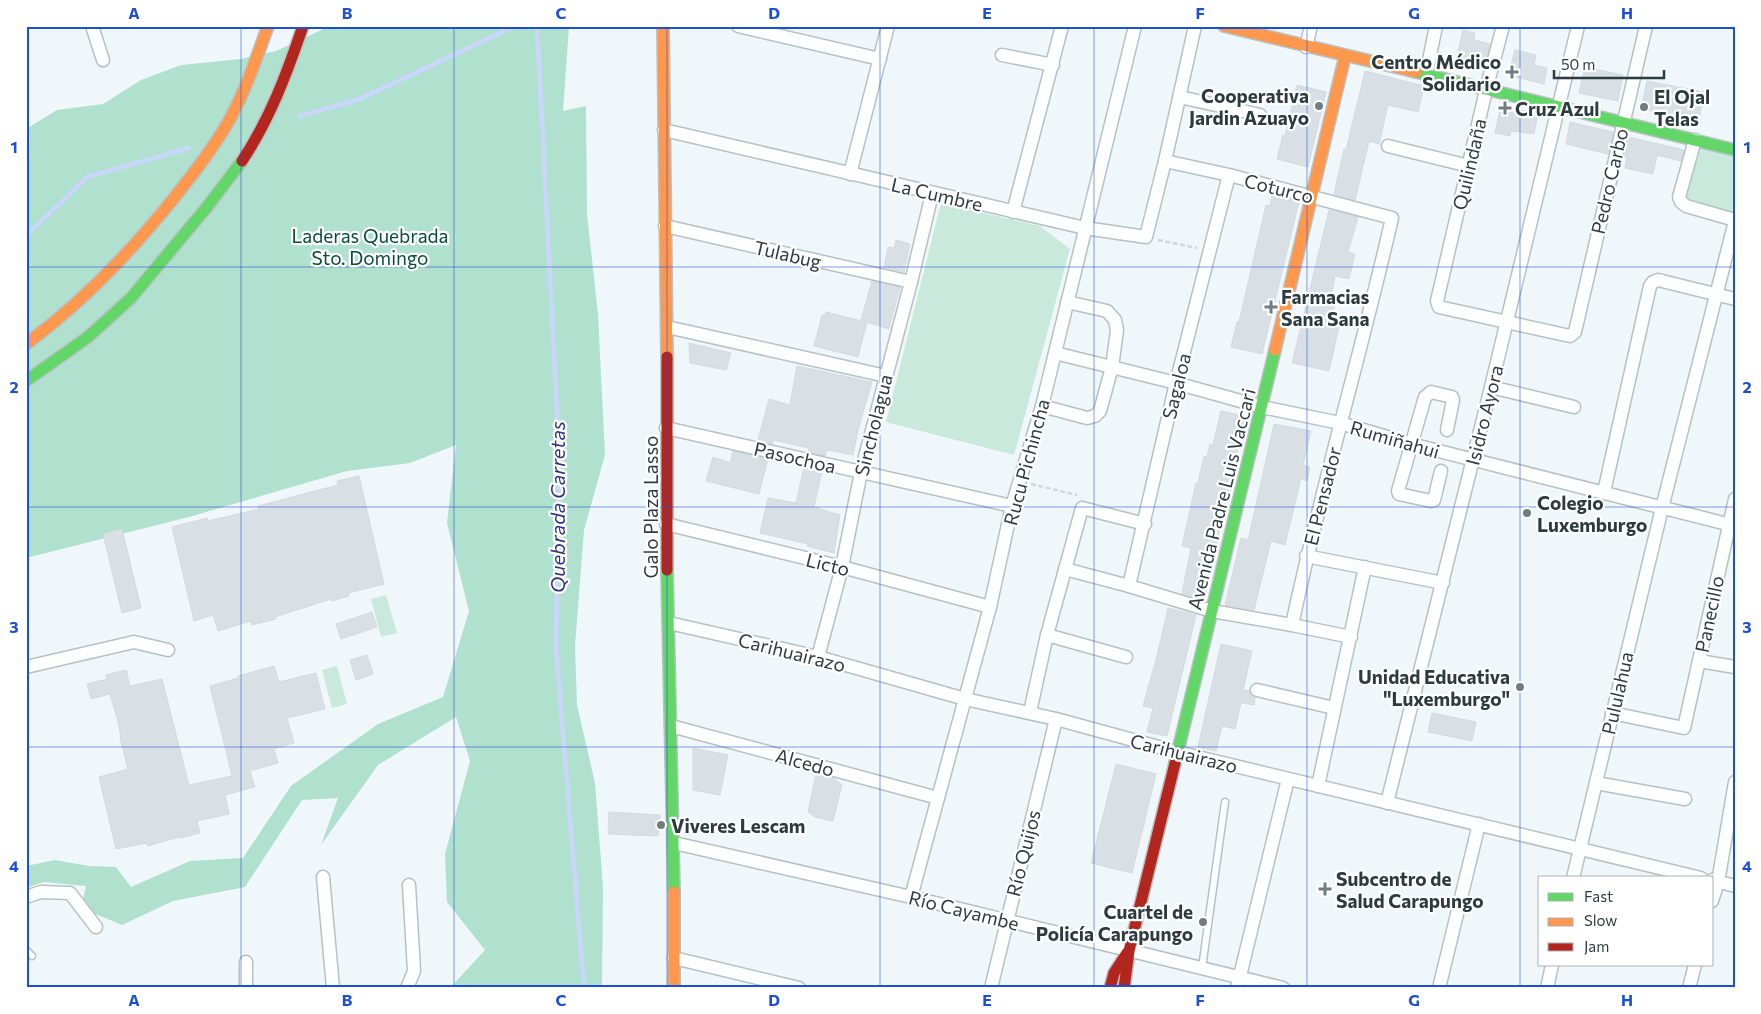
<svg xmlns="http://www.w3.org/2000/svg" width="1761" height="1014" font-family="Commissioner,sans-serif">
	<rect width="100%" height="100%" fill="#f0f7fa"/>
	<g fill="#c8e9dc">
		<polygon points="1696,147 1735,156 1735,214 1683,200"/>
		<polygon points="941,203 1040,226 1070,249 1014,455 886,422"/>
		<polygon points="386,595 397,633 381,637 371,599"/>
		<polygon points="337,666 347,704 332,708 322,670"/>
	</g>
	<polygon fill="#b0e0ce" points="330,26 569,26 563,111 586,106 587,214 598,314 605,455 584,530 575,646 577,705 595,783 603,887 602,988 450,988 485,950 447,902 445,854 470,761 456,717 378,765 321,845 338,798 302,800 245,887 173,901 122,925 81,908 86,886 44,882 26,888 26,866 55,860 89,866 116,867 131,887 190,861 243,858 291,786 378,724 443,697 469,611 447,523 456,445 410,463 347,471 189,517 26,558 26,129 57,110 103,104 141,80 181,65 241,59 276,51"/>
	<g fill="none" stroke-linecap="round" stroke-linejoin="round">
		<g stroke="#cbd6fd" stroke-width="4.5">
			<polyline points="537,26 559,451 556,648 584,988"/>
			<polyline points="300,116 360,99 515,26"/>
			<polyline points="26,236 87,177 189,148"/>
		</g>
	</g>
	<g fill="#d8e0e5" stroke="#d3dbe1">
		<polygon points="1463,30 1475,33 1474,40 1490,44 1484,68 1456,62"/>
		<polygon points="1515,50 1536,55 1534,65 1547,68 1544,84 1508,75"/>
		<polygon points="1585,67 1623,75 1618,101 1579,93"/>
		<polygon points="1365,71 1424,86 1418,112 1388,105 1379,144 1369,141 1355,200 1334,194 1344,149 1346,150"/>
		<polygon points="1647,81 1704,92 1699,120 1641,109"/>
		<polygon points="1297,85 1326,92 1308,167 1277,159 1283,135 1285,136"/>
		<polygon points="1501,105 1538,114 1534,134 1511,131 1510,136 1495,133"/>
		<polygon points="1570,122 1613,132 1608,154 1566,144"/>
		<polygon points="1629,137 1684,150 1681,161 1657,155 1653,174 1625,168 1627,158 1624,157"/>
		<polygon points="1272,195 1299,202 1262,354 1231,347 1237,322 1239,322 1266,205 1270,206"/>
		<polygon points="1329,210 1358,217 1348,252 1355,254 1349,279 1335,276 1330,302 1335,303 1332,316 1341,318 1329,371 1292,363"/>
		<polygon points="896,240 910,244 904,272 884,267 888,247 894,248"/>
		<polygon points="872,281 900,288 889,329 867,322 858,357 814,346 822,315 825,316 826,312 866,322 861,320"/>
		<polygon points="689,343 731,353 726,370 690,363"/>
		<polygon points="797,366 872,382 858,430 853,455 827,450 825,456 808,452 809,448 773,440 772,444 758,440 769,399 790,405"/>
		<polygon points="1221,411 1245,416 1204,600 1182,593 1191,548 1182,546 1196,483 1198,483 1204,456 1207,457 1210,444 1213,445"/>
		<polygon points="1274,424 1311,431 1303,465 1310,467 1307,481 1301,479 1285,545 1271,541 1254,610 1225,605 1241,538 1248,540"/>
		<polygon points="733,451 768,459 759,494 706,481 713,457 730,463"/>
		<polygon points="804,467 822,471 814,507 840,515 834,553 807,546 808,544 760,533 768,498 796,503"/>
		<polygon points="359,476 384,584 348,593 349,596 332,601 331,599 275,617 276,619 252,625 251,621 218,631 213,615 194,621 172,527 207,518 208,521 259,509 258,506 338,485 337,481"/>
		<polygon points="122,529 141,608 122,613 103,534"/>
		<polygon points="1168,608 1196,615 1167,736 1147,732 1153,708 1143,706 1157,656"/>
		<polygon points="372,612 377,627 341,639 336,624"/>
		<polygon points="1221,644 1252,651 1243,690 1249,691 1251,696 1255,698 1254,705 1241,703 1235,729 1222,726 1216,751 1198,747"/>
		<polygon points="367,655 373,674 356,680 350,660"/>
		<polygon points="274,666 279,682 316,673 325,709 287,718 294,743 274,749 278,763 250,771 255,787 225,795 229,814 197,821 200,833 179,838 179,837 148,846 147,843 116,849 99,777 128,769 120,738 121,738 118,722 110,694 91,699 87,684 107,679 106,675 126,670 130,686 162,679 189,785 232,776 210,686 238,678 238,676"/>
		<polygon points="1432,713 1476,722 1472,741 1428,732"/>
		<polygon points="693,748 728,755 720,795 693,790"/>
		<polygon points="1116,764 1156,774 1132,873 1091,863"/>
		<polygon points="816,774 833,778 842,785 833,821 815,817 808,812"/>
		<polygon points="609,812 660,815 658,836 608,834"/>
	</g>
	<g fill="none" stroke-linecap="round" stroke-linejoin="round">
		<defs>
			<g id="lane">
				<polyline points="26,950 32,956"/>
				<polyline points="1202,968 1225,802"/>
			</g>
			<g id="street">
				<polyline points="92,26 103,60"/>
				<polyline points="738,26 880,59"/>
				<polyline points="1503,26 1486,90 1437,301 1439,307 1570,336 1575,332 1646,26"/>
				<polyline points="1306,47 1311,26"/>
				<polyline points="1002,55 1053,65"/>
				<polyline points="1426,75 1436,26"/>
				<polyline points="1180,97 1260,115"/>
				<polyline points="664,130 1085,228 1146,237 1165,161 1195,26"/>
				<polyline points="1695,140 1679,197 1681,202 1686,206 1735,220"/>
				<polyline points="1388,146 1469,166"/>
				<path d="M1165 161 1229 175 1392 218C1361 354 1321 488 1292 625L1212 611 1129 586 1176 383 1229 175"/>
				<polyline points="850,174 888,26"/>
				<polyline points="1013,212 1062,26"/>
				<polyline points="665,226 911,282"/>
				<polyline points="667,327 886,376"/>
				<polyline points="1055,353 1176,383 1262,407 1340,423 1411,444 1735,526"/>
				<polyline points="1491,387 1574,407"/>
				<polyline points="1042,406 1087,418 1095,416 1100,411 1112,367 1117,330 1115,320 1107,311 1067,302"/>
				<polyline points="666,428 1012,506"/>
				<polyline points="1441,471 1434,500 1431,501 1399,494 1398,491 1425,397 1431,392 1452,397 1453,400 1447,430"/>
				<polyline points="1604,492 1650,286 1653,282 1658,280 1735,299"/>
				<polyline points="666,524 842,567 990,607"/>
				<polyline points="1306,556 1443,583"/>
				<polyline points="1065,569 1129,586"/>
				<polyline points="669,623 818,657 965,699 1056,719 1177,752 1701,878"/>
				<polyline points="1292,625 1351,637"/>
				<polyline points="1047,635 1126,657"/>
				<polyline points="818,657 842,567 861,472 911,282 932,194"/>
				<polyline points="1699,661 1735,667"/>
				<polyline points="26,667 134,642 168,650"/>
				<polyline points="1257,690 1334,708"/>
				<polyline points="1030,712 1047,635 1082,508 1145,524"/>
				<polyline points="1612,713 1684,728 1735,499"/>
				<polyline points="671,726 938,798"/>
				<polyline points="1596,783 1685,799"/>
				<polyline points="1318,786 1365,567"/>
				<polyline points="1387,803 1491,387 1578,26"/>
				<polyline points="674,843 911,897 1283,988"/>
				<polyline points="323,877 333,988"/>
				<polyline points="1573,878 1662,508 1735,221"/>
				<polyline points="1712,880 1735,886"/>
				<polyline points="26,897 41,892 70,893 96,927"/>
				<polyline points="911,897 990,607 1012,506 1042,406 1135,26"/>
				<polyline points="1712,901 1718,882 1735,782"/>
				<polyline points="674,958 799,988"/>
				<polyline points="246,962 246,988"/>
				<polyline points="407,988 414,971 409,885"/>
				<polyline points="991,988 1056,719"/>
				<polyline points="1237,988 1288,779"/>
				<polyline points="1439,988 1479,824"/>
				<polyline points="1547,988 1552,965"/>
				<polyline points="1689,988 1695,965"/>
			</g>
			<g id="fast">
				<polyline points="1416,72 1735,150"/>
				<polyline points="26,381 88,337 131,298 207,207 242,161"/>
				<polyline points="667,570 674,892"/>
				<polyline points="1175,763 1275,350"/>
			</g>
			<g id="slow">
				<polyline points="663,26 667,357"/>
				<polyline points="1224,26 1416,72"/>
				<path d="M26 344C83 302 130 253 174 198 193 174 212 150 227 124 245 93 256 59 268 26"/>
				<polyline points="1275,350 1345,56"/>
				<polyline points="674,892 674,988"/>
			</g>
			<g id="jam">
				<path d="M242 161C270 119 287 73 303 26"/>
				<polyline points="667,357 667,570"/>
				<polyline points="1110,988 1114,973 1127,953"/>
				<polyline points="1124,988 1129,951 1175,763"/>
			</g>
		</defs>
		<use href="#lane" stroke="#b7c1c4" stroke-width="9"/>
		<use href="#street" stroke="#b7c1c4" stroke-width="15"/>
		<use href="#fast" stroke="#b7c1c4" stroke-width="14"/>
		<use href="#slow" stroke="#b7c1c4" stroke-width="14"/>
		<use href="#jam" stroke="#b7c1c4" stroke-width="14"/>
		<g stroke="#d3d7d9" stroke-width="2.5" stroke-dasharray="5 2.5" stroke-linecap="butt">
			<polyline points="1158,240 1197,248"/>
			<polyline points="1031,484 1077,495"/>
		</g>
		<use href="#lane" stroke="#fdfefe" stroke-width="6"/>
		<use href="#street" stroke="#fdfefe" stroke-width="12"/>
		<use href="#fast" stroke="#63d668" stroke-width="11"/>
		<use href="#slow" stroke="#ff974d" stroke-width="11"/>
		<use href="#jam" stroke="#b3261e" stroke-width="11"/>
	</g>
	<path fill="none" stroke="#1d4ed8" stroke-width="1" stroke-opacity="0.55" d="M241 26V988M454 26V988M667 26V988M880 26V988M1094 26V988M1307 26V988M1520 26V988M26 267H1735M26 507H1735M26 747H1735"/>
	<g fill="#717d81" stroke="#fff" stroke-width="2">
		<path d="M1509.5 64.5h5v5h5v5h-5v5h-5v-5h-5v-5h5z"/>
		<circle cx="1319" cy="106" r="5"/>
		<circle cx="1644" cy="107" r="5"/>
		<path d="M1502.5 100.5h5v5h5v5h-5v5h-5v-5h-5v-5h5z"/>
		<path d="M1268.5 299.5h5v5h5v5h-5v5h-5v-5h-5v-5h5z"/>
		<circle cx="1527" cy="513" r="5"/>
		<circle cx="1520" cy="687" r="5"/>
		<circle cx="661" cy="825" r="5"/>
		<path d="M1322.5 881.5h5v5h5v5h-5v5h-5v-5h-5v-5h5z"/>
		<circle cx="1203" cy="922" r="5"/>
	</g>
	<g text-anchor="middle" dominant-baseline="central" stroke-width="4.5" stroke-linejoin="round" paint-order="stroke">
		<g font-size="19" font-weight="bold" fill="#2d3b40" stroke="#fff" text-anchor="start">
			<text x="1501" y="61" text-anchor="end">Centro Médico<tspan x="1501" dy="22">Solidario</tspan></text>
			<text x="1309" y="95" text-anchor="end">Cooperativa<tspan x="1309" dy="22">Jardin Azuayo</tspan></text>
			<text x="1654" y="96">El Ojal<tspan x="1654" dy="22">Telas</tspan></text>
			<text x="1515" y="108">Cruz Azul</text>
			<text x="1281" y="296">Farmacias<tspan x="1281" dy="22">Sana Sana</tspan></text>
			<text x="1537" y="502">Colegio<tspan x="1537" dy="22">Luxemburgo</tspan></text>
			<text x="1510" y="676" text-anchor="end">Unidad Educativa<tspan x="1510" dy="22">"Luxemburgo"</tspan></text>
			<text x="671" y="825">Viveres Lescam</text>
			<text x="1336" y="878">Subcentro de<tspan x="1336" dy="22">Salud Carapungo</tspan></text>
			<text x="1193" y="911" text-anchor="end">Cuartel de<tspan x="1193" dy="22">Policía Carapungo</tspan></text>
		</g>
		<g font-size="19" fill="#2d3b40" stroke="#fff">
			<text transform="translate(1469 164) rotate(-77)">Quilindaña</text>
			<text transform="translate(1609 181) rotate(-77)">Pedro Carbo</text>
			<text transform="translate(1279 188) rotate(14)">Coturco</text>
			<text transform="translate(937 194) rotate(13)">La Cumbre</text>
			<text transform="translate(788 254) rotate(13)">Tulabug</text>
			<text transform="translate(1176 386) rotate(-76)">Sagaloa</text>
			<text transform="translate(1484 415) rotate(-76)">Isidro Ayora</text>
			<text transform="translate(873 425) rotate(-76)">Sincholagua</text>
			<text transform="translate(1395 439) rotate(16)">Rumiñahui</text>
			<text transform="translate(795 457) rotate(13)">Pasochoa</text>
			<text transform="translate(1026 462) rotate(-75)">Rucu Pichincha</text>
			<text transform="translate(1322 496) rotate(-76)">El Pensador</text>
			<text transform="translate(1221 499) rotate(-76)">Avenida Padre Luis Vaccari</text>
			<text transform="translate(650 507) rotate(-90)">Galo Plaza Lasso</text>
			<text transform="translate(828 564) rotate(14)">Licto</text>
			<text transform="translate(1709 614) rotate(-78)">Panecillo</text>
			<text transform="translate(792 652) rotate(14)">Carihuairazo</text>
			<text transform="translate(1617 693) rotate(-77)">Pululahua</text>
			<text transform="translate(1184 753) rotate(14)">Carihuairazo</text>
			<text transform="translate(805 762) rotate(15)">Alcedo</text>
			<text transform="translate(1023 853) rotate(-76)">Río Quijos</text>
			<text transform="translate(964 910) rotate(14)">Río Cayambe</text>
		</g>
		<g font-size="19" fill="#084d36" stroke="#fff">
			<text x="370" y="235">Laderas Quebrada<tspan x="370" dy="22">Sto. Domingo</tspan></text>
		</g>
		<g font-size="20" font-style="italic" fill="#2d3480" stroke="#fff">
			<text transform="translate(557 507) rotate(-90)">Quebrada Carretas</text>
		</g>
	</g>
	<rect width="1761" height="1014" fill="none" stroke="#ffffff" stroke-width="55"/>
	<rect x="1538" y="876" width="175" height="90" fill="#ffffff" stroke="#abb1b3"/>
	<rect x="1548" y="893" width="25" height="8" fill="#63d668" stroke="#abb1b3"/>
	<text x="1584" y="902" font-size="15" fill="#2d3b40">Fast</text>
	<rect x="1548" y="918" width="25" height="8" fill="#ff974d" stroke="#abb1b3"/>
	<text x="1584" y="926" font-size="15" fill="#2d3b40">Slow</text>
	<rect x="1548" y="943" width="25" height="8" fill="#b3261e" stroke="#abb1b3"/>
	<text x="1584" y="952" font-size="15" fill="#2d3b40">Jam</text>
	<path d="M1554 70v8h110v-8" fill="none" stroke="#2d3b40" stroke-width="2.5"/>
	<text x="1561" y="70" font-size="15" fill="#2d3b40" stroke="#ffffff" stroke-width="4" paint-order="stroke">50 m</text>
	<rect x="28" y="28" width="1706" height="958" fill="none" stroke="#1d4ed8" stroke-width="2"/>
	<g font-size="16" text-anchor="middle" font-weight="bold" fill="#1d4ed8">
		<text x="134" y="19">A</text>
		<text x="347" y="19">B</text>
		<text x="561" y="19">C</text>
		<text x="774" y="19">D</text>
		<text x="987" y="19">E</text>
		<text x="1200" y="19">F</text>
		<text x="1414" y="19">G</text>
		<text x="1627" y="19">H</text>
		<text x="14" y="153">1</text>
		<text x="1747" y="153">1</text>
		<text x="14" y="393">2</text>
		<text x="1747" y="393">2</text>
		<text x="14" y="633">3</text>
		<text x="1747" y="633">3</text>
		<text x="14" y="872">4</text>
		<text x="1747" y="872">4</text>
		<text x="134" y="1006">A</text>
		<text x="347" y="1006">B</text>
		<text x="561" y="1006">C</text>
		<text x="774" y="1006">D</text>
		<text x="987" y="1006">E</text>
		<text x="1200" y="1006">F</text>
		<text x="1414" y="1006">G</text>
		<text x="1627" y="1006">H</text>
	</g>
</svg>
